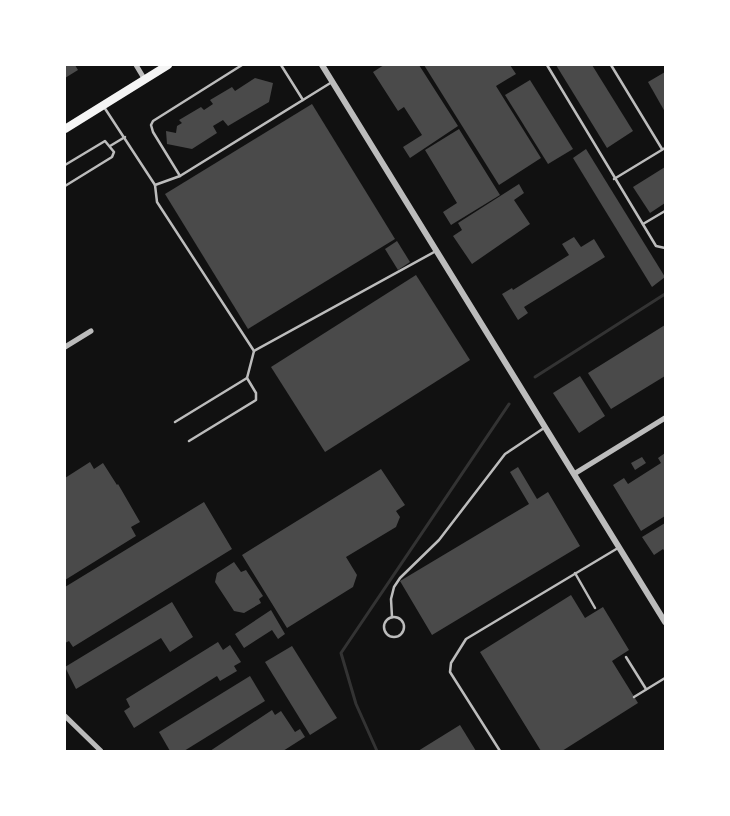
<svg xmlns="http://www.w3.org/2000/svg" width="730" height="816" font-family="Roboto,sans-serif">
	<rect width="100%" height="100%" fill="#111"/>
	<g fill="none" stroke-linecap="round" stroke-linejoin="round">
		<g stroke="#333" stroke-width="3">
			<polyline points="535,377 665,294"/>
			<polyline points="377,751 356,704 341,653 509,404"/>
		</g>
	</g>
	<g fill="#4a4a4a">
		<polygon points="65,65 75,65 78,70 65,78"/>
		<polygon points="384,65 419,65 458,126 410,158 403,147 422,135 404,107 398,111 373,72"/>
		<polygon points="424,65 510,65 516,74 496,86 541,158 499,185"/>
		<polygon points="556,65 592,65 633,131 607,148"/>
		<polygon points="665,72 665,112 648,82"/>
		<polygon points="255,78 273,83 269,102 228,126 223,120 213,126 217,133 192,149 167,144 166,131 176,133 177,126 182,123 179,120 201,107 204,110 213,104 210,100 232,87 235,91"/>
		<polygon points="530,80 573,149 548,164 505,95"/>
		<polygon points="312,104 395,239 248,329 165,194"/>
		<polygon points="459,129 500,195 451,225 443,212 457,203 425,150"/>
		<polygon points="586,149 665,277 652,287 573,158"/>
		<polygon points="665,167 665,203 650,213 633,187"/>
		<polygon points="519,184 524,193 514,200 530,224 472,264 453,236 462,230 458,223"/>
		<polygon points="574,237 581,247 594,239 605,257 524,307 528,313 518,320 502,294 512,288 513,290 569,255 562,244"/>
		<polygon points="397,241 410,262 398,270 385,249"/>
		<polygon points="416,275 470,360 325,452 271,367"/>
		<polygon points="665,325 665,376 611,409 588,373"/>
		<polygon points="580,376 605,416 579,433 553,393"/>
		<polygon points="665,453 665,516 641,531 613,485 624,478 628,484 661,463 658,458"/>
		<polygon points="642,457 646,463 635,470 631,463"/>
		<polygon points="90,462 94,469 103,463 117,485 118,484 140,522 131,527 136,536 65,580 65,478"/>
		<polygon points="518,467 537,499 548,492 580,546 432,635 400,581 529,504 510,472"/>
		<polygon points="381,469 405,505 396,511 400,517 396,527 346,557 357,575 353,587 287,628 242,555"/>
		<polygon points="204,502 232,549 73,647 69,641 65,643 65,587"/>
		<polygon points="665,523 665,552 663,549 654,555 642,537"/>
		<polygon points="234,562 241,572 246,570 263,596 259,599 261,603 244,613 234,611 215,582 217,573"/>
		<polygon points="571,595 585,618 603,607 629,650 612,661 638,703 562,751 541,751 480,652"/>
		<polygon points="172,602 193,637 170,652 161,638 76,689 65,667"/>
		<polygon points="271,610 285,634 278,639 272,630 244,648 235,634"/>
		<polygon points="218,642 223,650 230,645 241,662 234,666 237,671 220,681 217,676 134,728 124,711 130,707 126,699"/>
		<polygon points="292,646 337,718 310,735 265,662"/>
		<polygon points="250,676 265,701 184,751 170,751 159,732"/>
		<polygon points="272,710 275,715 281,711 295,732 300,729 305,737 283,751 210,751"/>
		<polygon points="460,725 476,751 418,751"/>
	</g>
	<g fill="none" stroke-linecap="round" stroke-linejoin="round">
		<g stroke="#bcbcbc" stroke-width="2.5">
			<polyline points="281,65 303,100"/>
			<polyline points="547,65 656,246 665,248"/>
			<polyline points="611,65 662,149"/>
			<polyline points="104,107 155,185 180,176 332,82"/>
			<polyline points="110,146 125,137"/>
			<polyline points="65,165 105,141 114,152 112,157 65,186"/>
			<polyline points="180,176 153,132 151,125 153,121 242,65"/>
			<polyline points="614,179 665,148"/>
			<polyline points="155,185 157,202 254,351 436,251"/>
			<polyline points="643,224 665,211"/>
			<polyline points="175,422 247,378"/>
			<polyline points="189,441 256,400 256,393 247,378 254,351"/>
			<polyline points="575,573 595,608"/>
			<circle cx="394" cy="627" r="10"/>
			<polyline points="392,617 391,599 394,587 400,578 439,540 505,454 544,428"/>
			<polyline points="626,657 646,689"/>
			<polyline points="634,697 665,678"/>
			<polyline points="500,751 450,672 451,663 466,639 618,548"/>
		</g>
		<g stroke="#bcbcbc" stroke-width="5">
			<polyline points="136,65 145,80"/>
			<polyline points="65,347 91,331"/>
			<polyline points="574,474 665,418"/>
			<polyline points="65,716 101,751"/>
		</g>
		<polyline stroke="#bcbcbc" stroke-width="6" points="322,65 665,622"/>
		<polyline stroke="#f5f5f5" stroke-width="8" points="65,129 168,65"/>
	</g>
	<rect width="730" height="816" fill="none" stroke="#ffffff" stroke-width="132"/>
</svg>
